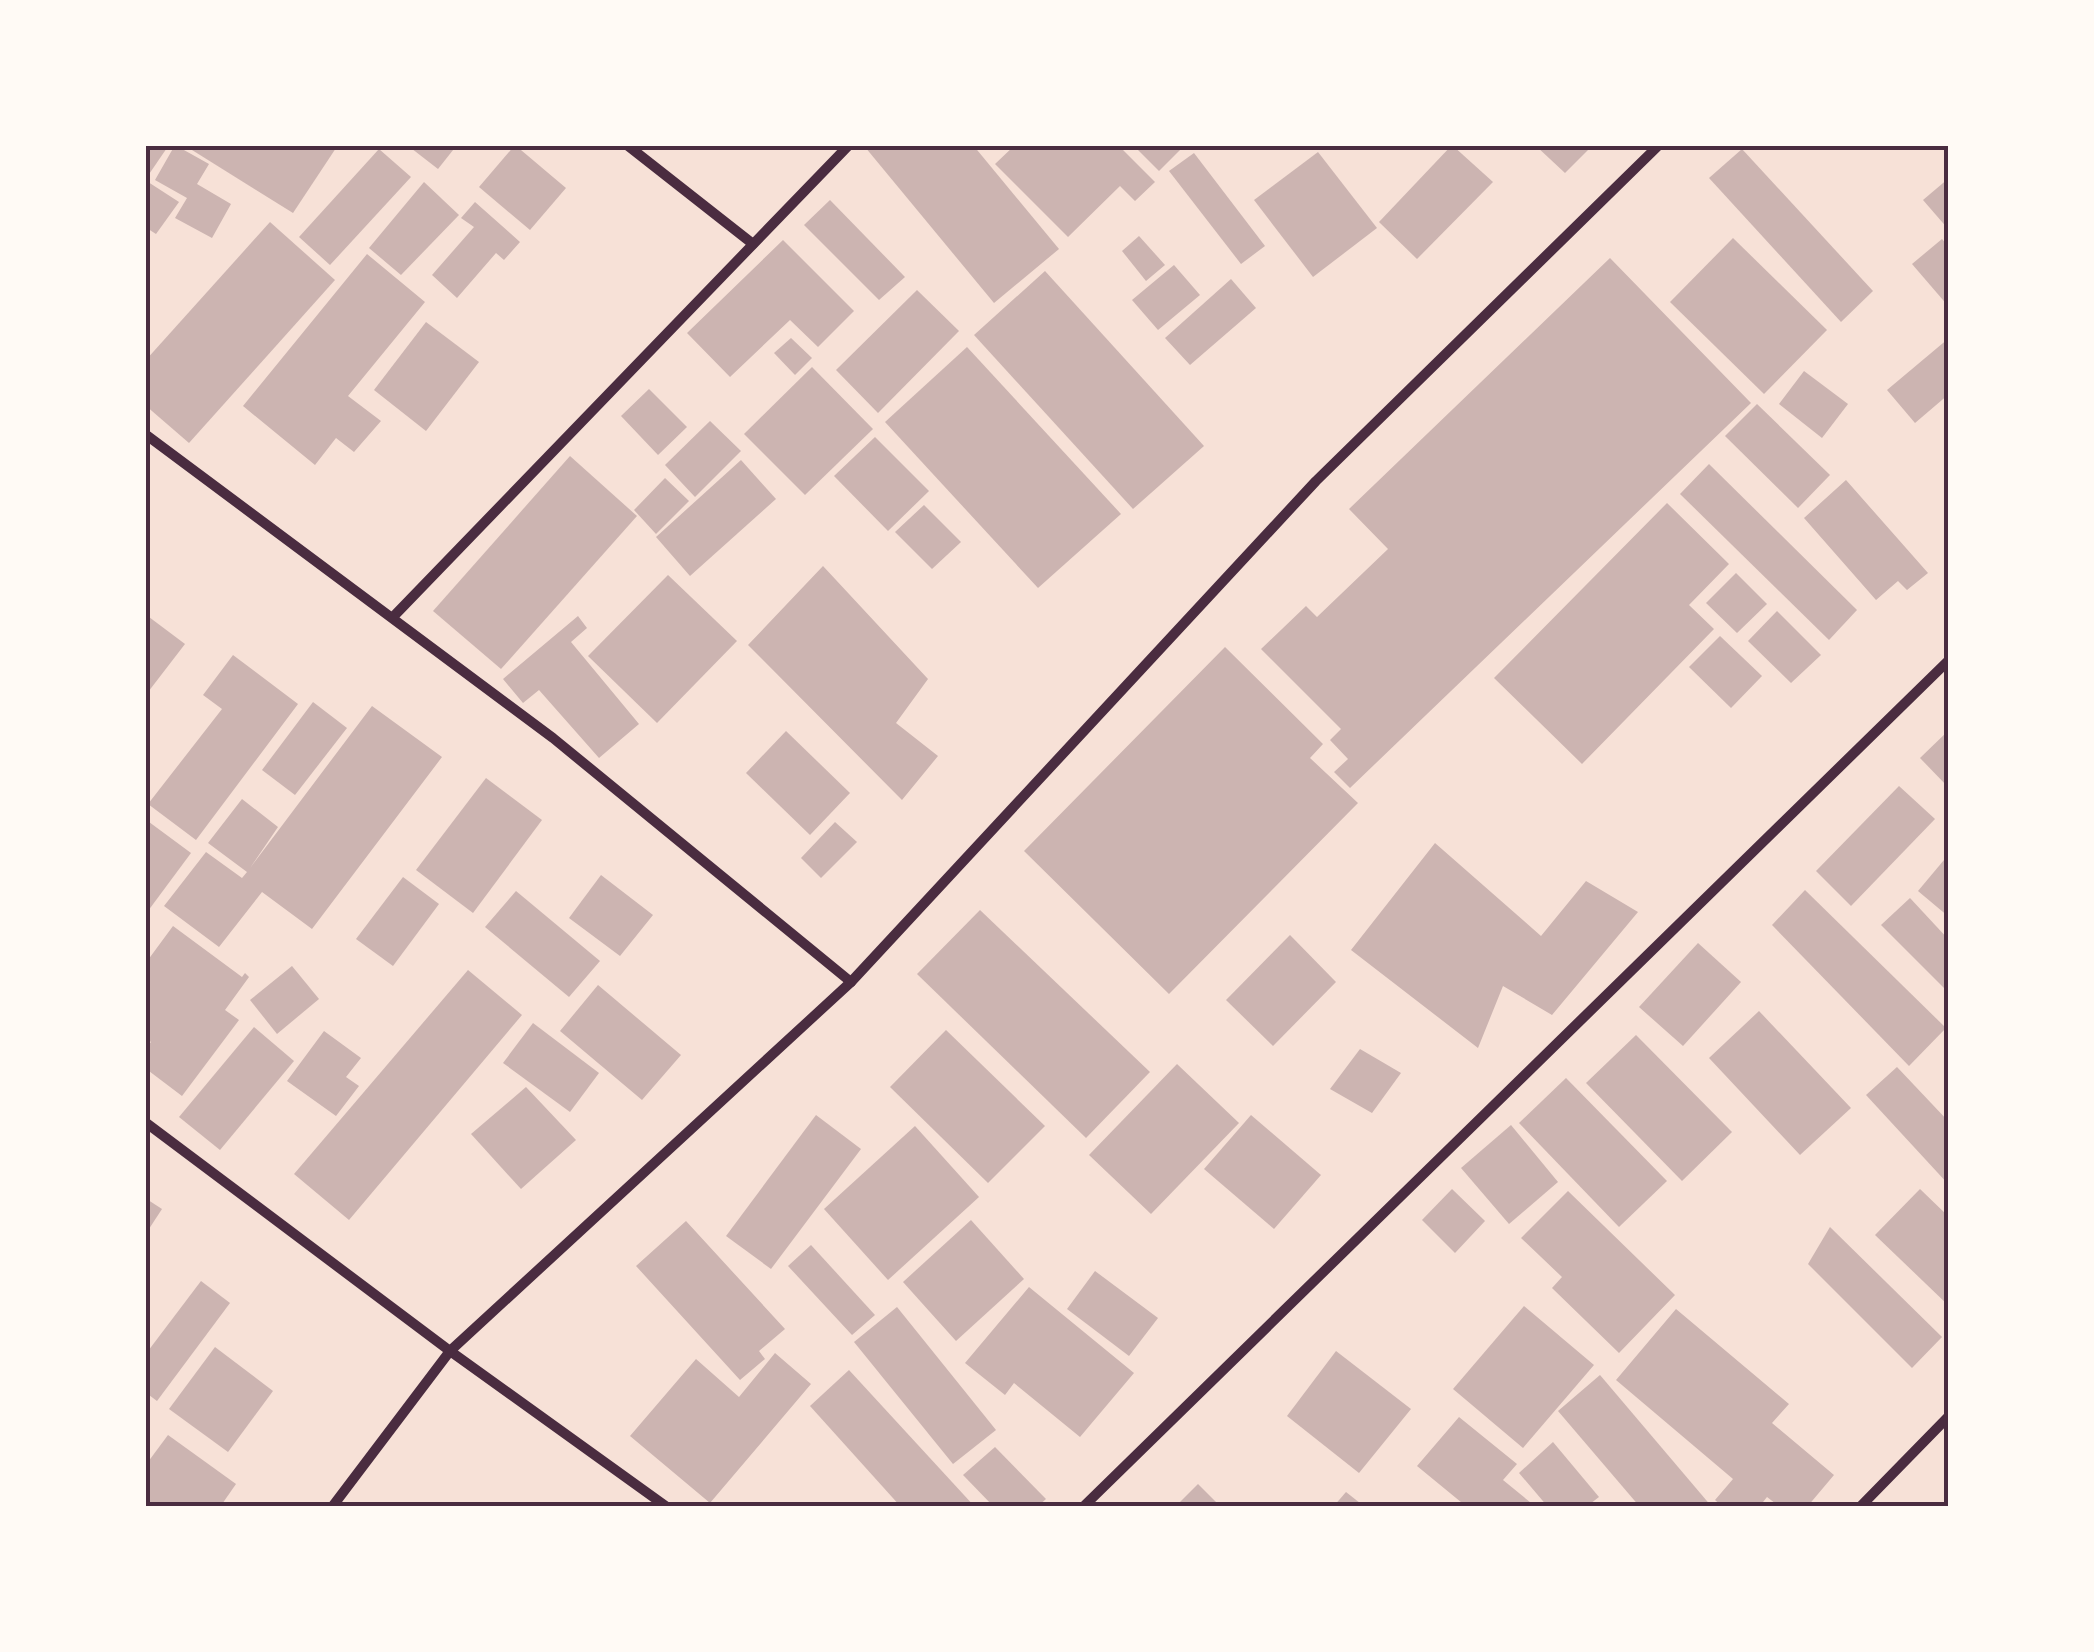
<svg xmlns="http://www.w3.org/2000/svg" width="2094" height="1652" font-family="'Asap Condensed',sans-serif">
	<rect width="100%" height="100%" fill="#f7e1d7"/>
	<g fill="#ccb4b1">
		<polygon points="145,145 169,145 145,180"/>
		<polygon points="175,145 209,164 197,184 231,204 212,238 175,218 187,198 155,180"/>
		<polygon points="184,145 338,145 293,213"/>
		<polygon points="407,145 457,145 438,169"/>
		<polygon points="515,145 566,188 530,230 479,187"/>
		<polygon points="868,145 973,145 1059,249 994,303 865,147"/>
		<polygon points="1015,145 1118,145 1155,182 1135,201 1120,186 1068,237 995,164"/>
		<polygon points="1133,145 1185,145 1159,171"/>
		<polygon points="1452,145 1493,182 1417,259 1379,222"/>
		<polygon points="1535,145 1593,145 1565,173"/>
		<polygon points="379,149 411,177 330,265 299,237"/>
		<polygon points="1742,149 1873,291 1841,322 1709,178"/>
		<polygon points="1318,152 1377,228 1313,277 1254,200"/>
		<polygon points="1194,153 1265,246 1241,264 1169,171"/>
		<polygon points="1949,178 1949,230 1923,200"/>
		<polygon points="145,180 179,202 156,234 145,227"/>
		<polygon points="424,182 459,215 401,275 369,248"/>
		<polygon points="830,200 905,277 879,300 804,225"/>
		<polygon points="475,202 520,242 504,260 496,253 457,298 432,275 474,227 461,218"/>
		<polygon points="270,222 335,280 189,443 145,405 145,361"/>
		<polygon points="1139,236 1165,265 1146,281 1122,251"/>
		<polygon points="1733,238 1827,330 1764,394 1670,302"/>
		<polygon points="1942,239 1949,247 1949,307 1912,264"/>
		<polygon points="783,240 854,311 818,347 790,320 730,377 687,333"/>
		<polygon points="367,254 425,302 348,396 381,421 354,452 336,438 315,465 243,406"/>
		<polygon points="1610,258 1751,403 1350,788 1334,772 1348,759 1330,740 1341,729 1261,649 1306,606 1317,617 1388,549 1349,509"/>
		<polygon points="1174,265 1200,295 1158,330 1132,300"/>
		<polygon points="1045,271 1204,446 1133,509 974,335"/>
		<polygon points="1231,279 1256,308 1190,365 1165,338"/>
		<polygon points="917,290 959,331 878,413 836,370"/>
		<polygon points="426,322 479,362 426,431 374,390"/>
		<polygon points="791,338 812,358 795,375 774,353"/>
		<polygon points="1949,338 1949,394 1915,423 1887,390"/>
		<polygon points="967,347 1121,514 1038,588 885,422"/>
		<polygon points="812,367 873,429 805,495 744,434"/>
		<polygon points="1804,371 1848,404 1822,438 1779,404"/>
		<polygon points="649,389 687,427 658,455 621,416"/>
		<polygon points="1757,404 1830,475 1798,508 1725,436"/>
		<polygon points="710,421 741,451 695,497 665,465"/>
		<polygon points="875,437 929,491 888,531 834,476"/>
		<polygon points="570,456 637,516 501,669 433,611"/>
		<polygon points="741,460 776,499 690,576 656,537"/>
		<polygon points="1709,464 1857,610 1829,640 1680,494"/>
		<polygon points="665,478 689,501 656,534 634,510"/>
		<polygon points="1846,480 1928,573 1907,590 1898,581 1876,600 1804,518"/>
		<polygon points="1667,503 1729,564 1689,605 1714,629 1582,764 1494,678"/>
		<polygon points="924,505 961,542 932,569 895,532"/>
		<polygon points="823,566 928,679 896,723 938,756 902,800 748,645"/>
		<polygon points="1736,573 1767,604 1737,633 1706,603"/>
		<polygon points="668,575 737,641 657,723 588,656"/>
		<polygon points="1777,611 1821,655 1791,683 1748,641"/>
		<polygon points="145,614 185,644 145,696"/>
		<polygon points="578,616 587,628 571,642 639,724 599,758 539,690 523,703 503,679"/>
		<polygon points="1720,636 1762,676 1731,708 1689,667"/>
		<polygon points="1225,647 1323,744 1310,758 1358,803 1169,994 1024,851"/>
		<polygon points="233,655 298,704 196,840 148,804 222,709 203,695"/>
		<polygon points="313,702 347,728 295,795 262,770"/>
		<polygon points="372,706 442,757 312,929 262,892 219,947 164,906 206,852 242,878 247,872 208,843 242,799 278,827 250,868"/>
		<polygon points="1949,730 1949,788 1920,758"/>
		<polygon points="786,731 850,793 810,835 746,773"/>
		<polygon points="486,778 542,820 473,913 416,870"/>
		<polygon points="1899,786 1935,819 1851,906 1816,871"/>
		<polygon points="145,819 191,853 145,915"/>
		<polygon points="835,822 857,842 821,878 801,858"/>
		<polygon points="1435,843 1541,936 1586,881 1638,912 1552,1015 1503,986 1478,1048 1351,950"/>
		<polygon points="1949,854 1949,917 1918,891"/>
		<polygon points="601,875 653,915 620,956 569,918"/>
		<polygon points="403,877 439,904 393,966 356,939"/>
		<polygon points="1805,890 1946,1028 1909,1066 1772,925"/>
		<polygon points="516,891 600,961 569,997 485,927"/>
		<polygon points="1910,898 1949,940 1947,991 1881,925"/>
		<polygon points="980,910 1150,1072 1086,1138 917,974"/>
		<polygon points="173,926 242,977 245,973 249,977 225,1010 239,1020 182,1096 145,1068 145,1049 151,1042 145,1037 145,964"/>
		<polygon points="1290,935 1336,982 1273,1046 1226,1000"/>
		<polygon points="1698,943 1741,982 1683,1046 1639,1007"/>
		<polygon points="292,966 319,999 277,1034 250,1000"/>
		<polygon points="468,970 522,1015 349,1220 294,1174"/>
		<polygon points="598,985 681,1055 642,1100 560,1031"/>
		<polygon points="1759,1011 1851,1108 1800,1155 1709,1058"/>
		<polygon points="533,1023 599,1073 570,1112 503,1063"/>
		<polygon points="254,1027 294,1061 220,1150 179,1117"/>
		<polygon points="946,1030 1045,1126 988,1183 890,1087"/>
		<polygon points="324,1031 361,1058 346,1077 359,1086 336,1116 287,1081"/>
		<polygon points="1636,1035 1732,1132 1682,1181 1586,1083"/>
		<polygon points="1360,1049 1401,1073 1372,1113 1330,1089"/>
		<polygon points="1177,1064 1239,1123 1151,1214 1089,1155"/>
		<polygon points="1897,1067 1949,1122 1949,1185 1866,1095"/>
		<polygon points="1566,1078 1667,1181 1619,1227 1519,1123"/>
		<polygon points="526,1087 576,1140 521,1189 471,1134"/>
		<polygon points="816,1115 861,1149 771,1269 726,1236"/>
		<polygon points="1251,1115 1321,1175 1274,1229 1204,1169"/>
		<polygon points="1511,1125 1558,1182 1509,1224 1461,1168"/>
		<polygon points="915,1126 979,1197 888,1280 824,1209"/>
		<polygon points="1452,1189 1485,1221 1455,1253 1422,1220"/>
		<polygon points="1920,1189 1949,1217 1949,1306 1875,1235"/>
		<polygon points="1568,1191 1675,1295 1619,1353 1552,1288 1562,1277 1521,1238"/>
		<polygon points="145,1198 162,1209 145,1235"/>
		<polygon points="971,1220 1024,1279 956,1341 903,1282"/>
		<polygon points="686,1221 785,1329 759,1351 765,1359 740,1380 636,1266"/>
		<polygon points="1830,1227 1942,1337 1912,1368 1808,1264"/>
		<polygon points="811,1245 875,1315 852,1335 788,1266"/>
		<polygon points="1095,1271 1158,1318 1129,1356 1067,1309"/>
		<polygon points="201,1281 230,1303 157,1401 145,1392 145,1355"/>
		<polygon points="1029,1287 1134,1373 1080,1437 1014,1383 1005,1395 965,1363"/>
		<polygon points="1524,1306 1594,1365 1523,1448 1453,1389"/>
		<polygon points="897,1307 996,1430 953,1464 854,1342"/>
		<polygon points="1676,1309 1789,1404 1772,1423 1834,1475 1807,1507 1780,1507 1767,1497 1759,1507 1723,1507 1715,1500 1733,1479 1616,1380"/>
		<polygon points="215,1347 273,1391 228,1452 169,1409"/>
		<polygon points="1336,1351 1411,1409 1359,1473 1287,1416"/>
		<polygon points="775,1353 811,1384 710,1503 630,1436 696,1359 739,1397"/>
		<polygon points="849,1370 975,1507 901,1507 810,1406"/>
		<polygon points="1600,1375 1712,1507 1640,1507 1558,1411"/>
		<polygon points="1459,1417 1517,1464 1503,1480 1536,1507 1467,1507 1417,1466"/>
		<polygon points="168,1435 236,1484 220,1507 145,1507 145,1466"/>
		<polygon points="1553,1442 1599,1497 1586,1507 1548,1507 1519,1473"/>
		<polygon points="995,1447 1046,1499 1037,1507 994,1507 963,1475"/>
		<polygon points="1198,1484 1221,1507 1175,1507"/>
		<polygon points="1346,1492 1365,1507 1333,1507"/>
	</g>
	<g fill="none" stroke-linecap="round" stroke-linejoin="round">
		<g stroke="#4a2c40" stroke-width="10">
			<polyline points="627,145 753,244"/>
			<polyline points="145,434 553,738 851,982"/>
			<polyline points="393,617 849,145"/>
			<polyline points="145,1122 450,1351 667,1507"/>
			<polyline points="332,1507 450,1351 851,982 1316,481 1659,145"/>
			<polyline points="1083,1507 1949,660"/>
			<polyline points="1860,1507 1949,1416"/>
		</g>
	</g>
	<rect width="2094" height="1652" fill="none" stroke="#fffaf5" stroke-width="295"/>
	<rect x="148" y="148" width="1798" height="1356" fill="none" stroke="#4a2c40" stroke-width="4"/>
</svg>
